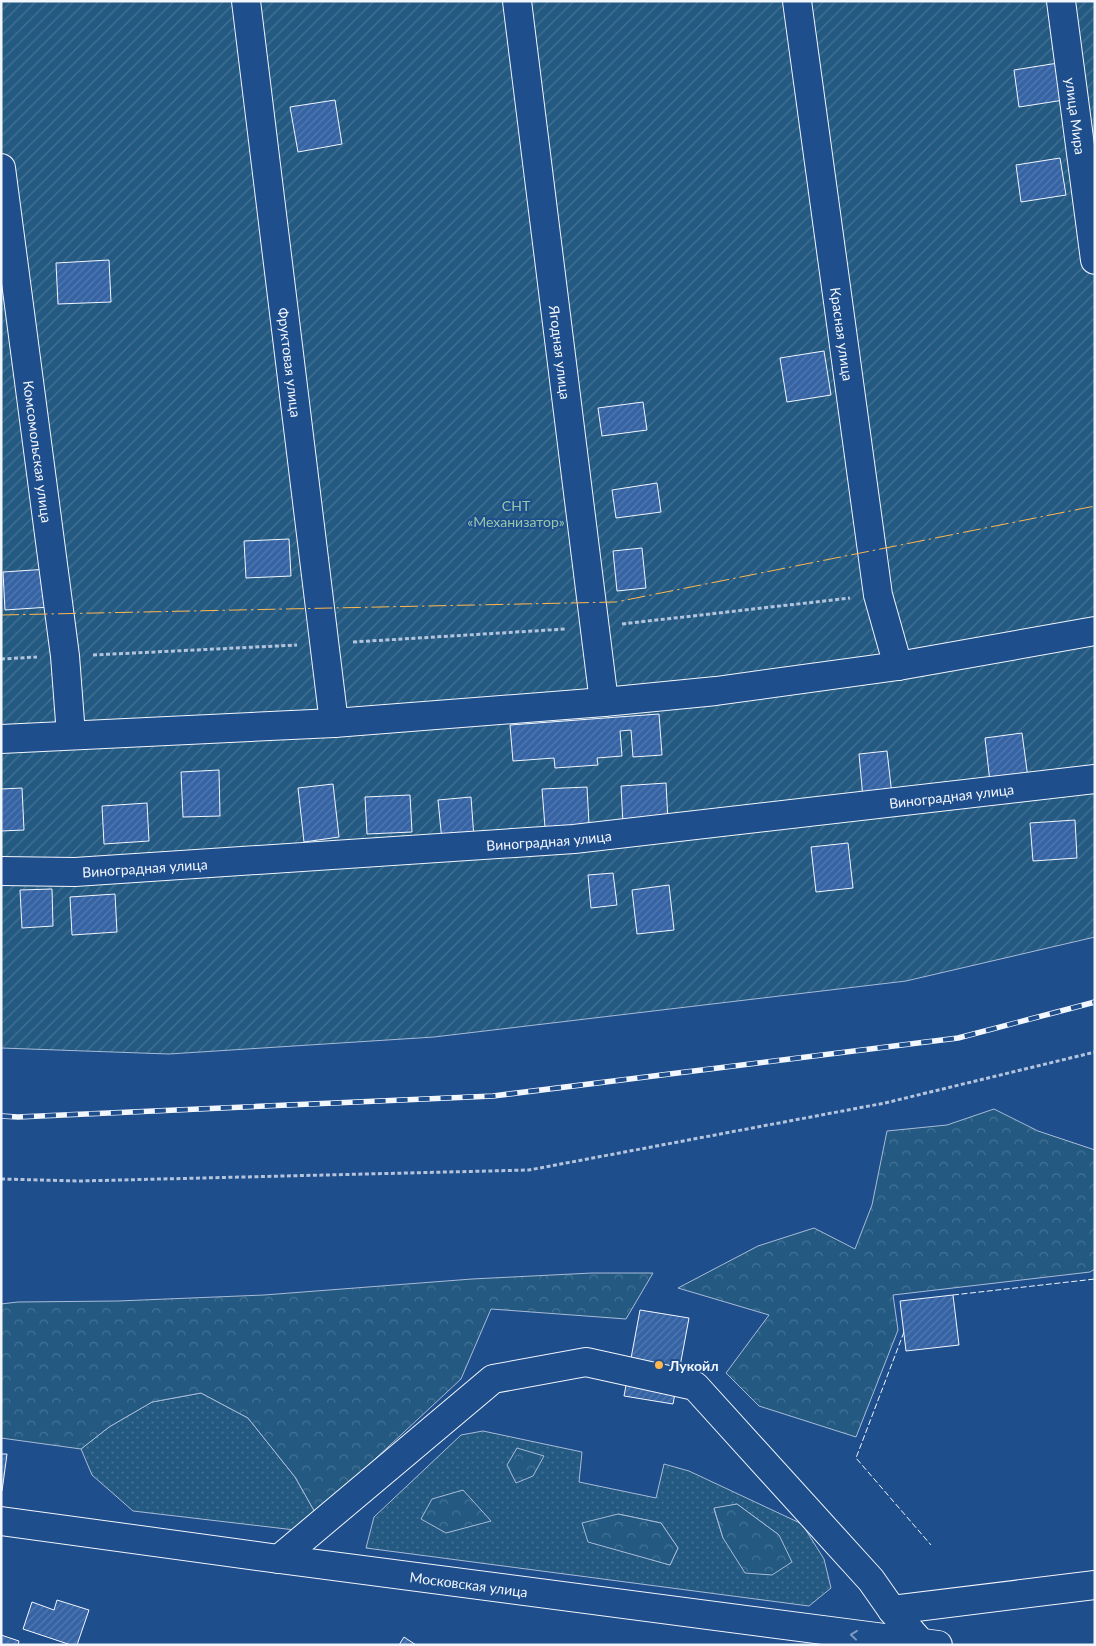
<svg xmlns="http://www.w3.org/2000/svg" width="1096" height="1646" font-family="Lato,sans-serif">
	<defs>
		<pattern id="grass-dots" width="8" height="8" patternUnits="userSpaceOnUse" patternTransform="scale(1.25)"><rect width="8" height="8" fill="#245a82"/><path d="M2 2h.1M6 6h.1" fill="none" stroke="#447295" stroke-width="1.8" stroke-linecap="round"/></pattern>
		<pattern id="forest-crowns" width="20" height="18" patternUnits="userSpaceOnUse" patternTransform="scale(1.25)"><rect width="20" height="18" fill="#245a82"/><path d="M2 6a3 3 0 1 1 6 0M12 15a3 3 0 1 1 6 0" fill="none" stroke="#447295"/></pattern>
		<pattern id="garden-furrows" width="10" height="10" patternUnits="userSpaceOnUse" patternTransform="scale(1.25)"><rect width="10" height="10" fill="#245a82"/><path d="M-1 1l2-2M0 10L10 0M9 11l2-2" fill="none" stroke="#447295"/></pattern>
		<pattern id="building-hatch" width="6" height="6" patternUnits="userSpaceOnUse" patternTransform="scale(1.25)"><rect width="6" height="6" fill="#3563a3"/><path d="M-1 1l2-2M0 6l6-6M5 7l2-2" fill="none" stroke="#537ab1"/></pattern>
	</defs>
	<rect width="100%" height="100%" fill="#1f4e8c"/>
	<g fill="url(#grass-dots)" stroke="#a8bbd7" fill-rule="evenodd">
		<polygon points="201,1393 248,1418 295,1477 316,1514 295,1530 133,1511 92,1475 81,1449 109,1427 152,1402"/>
		<path d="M483 1431 582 1452 579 1482 656 1498 664 1464 689 1471 802 1524 824 1559 831 1588 809 1606 366 1548 374 1517 461 1435ZM737 1504 779 1535 723 1538 714 1509ZM618 1514 661 1523 678 1548 670 1565 630 1553Z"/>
	</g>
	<g fill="url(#forest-crowns)" stroke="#a8bbd7">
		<polygon points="994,1109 1038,1131 1095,1150 1095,1269 1090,1272 893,1295 898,1330 856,1437 759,1406 726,1373 769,1315 678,1288 758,1246 814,1228 855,1249 872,1205 887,1131 947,1125"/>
		<polygon points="592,1273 653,1273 626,1319 491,1309 461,1379 316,1514 295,1477 248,1418 201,1393 152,1402 109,1427 81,1449 1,1438 1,1304 18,1302 118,1301 264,1295 472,1279"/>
		<polygon points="517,1448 544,1456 533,1476 516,1483 507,1465"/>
		<polygon points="463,1490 491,1521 446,1533 421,1519 432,1499"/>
		<polygon points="737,1504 779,1535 792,1562 772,1575 745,1573 723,1538 714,1508"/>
		<polygon points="618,1514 661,1523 678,1548 670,1565 588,1542 582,1523"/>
	</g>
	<g fill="url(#garden-furrows)" stroke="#a8bbd7">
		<polygon points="1,1 1067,1 1095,212 1095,937 906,981 434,1037 169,1054 1,1048"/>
		<polygon points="1073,1 1095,1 1095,163"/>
	</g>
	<g fill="url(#building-hatch)" stroke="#f2f6ff">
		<polygon points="1058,63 1064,100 1019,107 1014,70"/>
		<polygon points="335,100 342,144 298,152 290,107"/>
		<polygon points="1060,158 1066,195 1021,202 1016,165"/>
		<polygon points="109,260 111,302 58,304 56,263"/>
		<polygon points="824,351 831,395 787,402 780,358"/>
		<polygon points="643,402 647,430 602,436 598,408"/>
		<polygon points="657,483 661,512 616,518 612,490"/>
		<polygon points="289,539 291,576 246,578 244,541"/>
		<polygon points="642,548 646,588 617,591 613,551"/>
		<polygon points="48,569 50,607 5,610 3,572"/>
		<polygon points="659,714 662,755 633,757 631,730 620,731 622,756 597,758 598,765 555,768 554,758 513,761 510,725"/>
		<polygon points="1022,733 1028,778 990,782 985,738"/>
		<polygon points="887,751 892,795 863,798 859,754"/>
		<polygon points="219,770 220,816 183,817 181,772"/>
		<polygon points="666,783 668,821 623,824 621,786"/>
		<polygon points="333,784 339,837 304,842 298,788"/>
		<polygon points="587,787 589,824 545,827 542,789"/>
		<polygon points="22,788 24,830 1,831 1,789"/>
		<polygon points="410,795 412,832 367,834 365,797"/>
		<polygon points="471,797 474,838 442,841 438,800"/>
		<polygon points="147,803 149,841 104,844 102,806"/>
		<polygon points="1075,820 1077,858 1033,861 1030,823"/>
		<polygon points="848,843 853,888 816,892 811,847"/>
		<polygon points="613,873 617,905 591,908 588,875"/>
		<polygon points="669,885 674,930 637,934 632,890"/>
		<polygon points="52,889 53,926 22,928 20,890"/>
		<polygon points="115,894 117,932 72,935 70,897"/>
		<polygon points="953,1295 959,1345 906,1351 900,1301"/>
		<polygon points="640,1310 689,1318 673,1404 624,1396"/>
		<polygon points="1,1454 7,1454 2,1491 1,1491"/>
		<polygon points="57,1600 89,1610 77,1645 71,1645 23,1629 32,1602 54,1610"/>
		<polygon points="1,1635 19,1641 18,1645 1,1645"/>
		<polygon points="404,1637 416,1645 399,1645"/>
	</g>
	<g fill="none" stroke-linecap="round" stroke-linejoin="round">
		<defs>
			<g id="minor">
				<path id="s1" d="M246 1 334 723"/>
				<path id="s2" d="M517 1 604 702"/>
				<path id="s3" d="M797 1 878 595 898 666"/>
				<path id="s4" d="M1061 1 1095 260"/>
				<path id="s5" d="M1 168 65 656 71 735"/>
				<polyline points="1,739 334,723 604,702 716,691 898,666 1095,631"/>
				<path id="s6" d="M1 871 75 872 574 839 1095 779"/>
				<polyline points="279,1559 493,1379 586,1362 695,1386 871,1580 892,1610 920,1642"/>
				<polyline points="892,1610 1095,1585"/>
			</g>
			<g id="major">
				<path id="s7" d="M1 1521 279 1559 938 1645"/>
			</g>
		</defs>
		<use href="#minor" stroke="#f2f6ff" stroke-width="30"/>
		<use href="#major" stroke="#f2f6ff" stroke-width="30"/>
		<g stroke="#b3c4dc" stroke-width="3" stroke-dasharray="4 2.5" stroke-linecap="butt">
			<polyline points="622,624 850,598"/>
			<polyline points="353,642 566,629"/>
			<polyline points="93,655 297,645"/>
			<polyline points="1,659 37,657"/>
			<polyline points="1,1179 80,1181 529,1170 885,1103 1095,1052"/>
		</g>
		<use href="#minor" stroke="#1f4e8c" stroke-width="28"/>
		<use href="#major" stroke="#1f4e8c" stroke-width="28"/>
		<defs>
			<polyline id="rail" points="1,1116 18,1117 493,1096 958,1038 1095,1002"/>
		</defs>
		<use href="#rail" stroke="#f2f6ff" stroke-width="5.5"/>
		<use href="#rail" stroke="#1f4e8c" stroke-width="4" stroke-dasharray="11" stroke-linecap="butt"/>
		<g stroke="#f2f6ff" stroke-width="1" stroke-dasharray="6 2.5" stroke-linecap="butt">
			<polyline points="953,1295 1095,1279"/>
			<polyline points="904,1332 856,1458 931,1545"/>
		</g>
		<polyline stroke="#ffb74d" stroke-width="1" stroke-dasharray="18 4 2.5 4" stroke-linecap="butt" points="1,615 616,602 1095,506"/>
	</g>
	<defs><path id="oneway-chevron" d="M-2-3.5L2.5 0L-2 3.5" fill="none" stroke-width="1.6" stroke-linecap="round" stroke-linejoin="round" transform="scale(1.25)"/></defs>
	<use stroke="#7e9ac0" href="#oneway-chevron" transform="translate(854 1635) rotate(-174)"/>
	<circle fill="#ffb74d" stroke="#1f4e8c" stroke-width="2" cx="659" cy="1365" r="5"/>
	<g text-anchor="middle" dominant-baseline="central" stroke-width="4" stroke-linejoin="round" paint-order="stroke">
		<g font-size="14" fill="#f2f6ff" stroke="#1f4e8c">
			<text stroke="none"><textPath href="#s4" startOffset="116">улица Мира</textPath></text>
			<text stroke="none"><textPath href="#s3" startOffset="336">Красная улица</textPath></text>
			<text stroke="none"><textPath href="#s2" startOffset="354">Ягодная улица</textPath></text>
			<text stroke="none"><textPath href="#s1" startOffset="364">Фруктовая улица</textPath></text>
			<text stroke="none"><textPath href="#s5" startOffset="286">Комсомольская улица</textPath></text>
			<text stroke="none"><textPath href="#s6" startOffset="954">Виноградная улица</textPath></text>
			<text stroke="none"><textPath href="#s6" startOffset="549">Виноградная улица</textPath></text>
			<text stroke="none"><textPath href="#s6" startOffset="144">Виноградная улица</textPath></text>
			<text stroke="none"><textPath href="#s7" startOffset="472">Московская улица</textPath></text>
		</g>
		<g font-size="14" fill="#97c8a6" stroke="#1f4e8c">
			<text x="516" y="505">СНТ<tspan x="516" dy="16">«Механизатор»</tspan></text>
		</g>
		<g font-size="14" font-weight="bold" fill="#f2f6ff" stroke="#1f4e8c" text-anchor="start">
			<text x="669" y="1365">Лукойл</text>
		</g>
	</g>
	<rect width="1096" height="1646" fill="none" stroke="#f2f6ff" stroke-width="5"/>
</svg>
